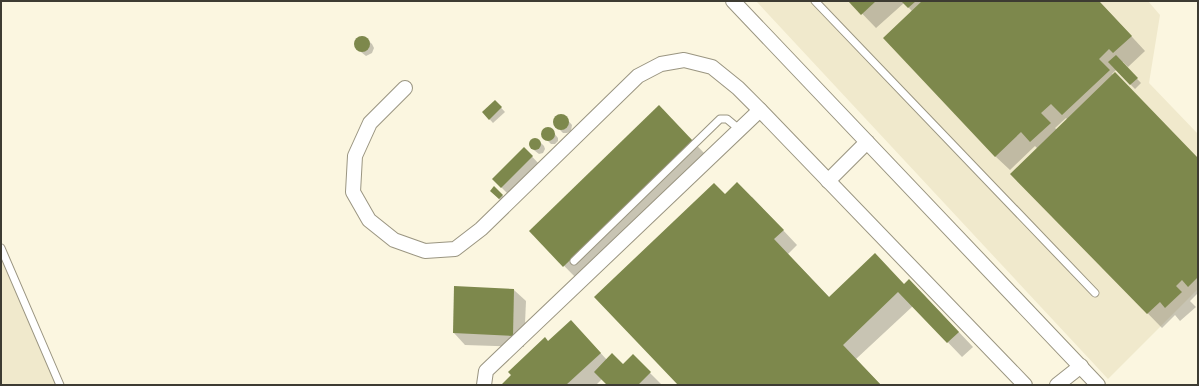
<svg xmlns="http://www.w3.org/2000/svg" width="1199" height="386" font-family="Commissioner,sans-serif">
	<rect width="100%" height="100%" fill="#fbf6e0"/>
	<g fill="#f0e9cc">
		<polygon points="756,1 1148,1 1160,15 1149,83 1198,134 1198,289 1108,379"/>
		<polygon points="1,258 56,385 1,385"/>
	</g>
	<g fill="#0003" fill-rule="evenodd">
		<path d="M850 1H1099L1145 51 1128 67 1123 62 1122 63 1141 83 1135 89 1116 70 1112 74 1198 159V296L1197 294 1190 301 1196 307 1180 321 1175 315 1162 328 1012 174 1038 149 1035 146 1010 170 995 156 912 11 904 3 876 28ZM1066 118 1068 120 1057 130 1055 128Z"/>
		<polygon points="363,36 372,44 374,48 372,53 366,56 356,48 355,43 357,39"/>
		<polygon points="495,101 505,112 493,123 483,112"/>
		<polygon points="558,116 565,117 572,125 571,131 567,133 563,133 555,125 555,119"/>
		<polygon points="673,121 707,156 578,280 530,231"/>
		<polygon points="547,128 550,128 558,138 558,141 555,144 551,144 542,135 542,132"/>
		<polygon points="537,139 544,146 545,149 543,153 539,154 530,147 530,143 532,140"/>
		<polygon points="524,148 540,165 510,196 493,179"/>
		<polygon points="494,188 506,199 503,203 491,191"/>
		<polygon points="725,195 752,197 797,245 788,254 830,298 904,285 923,294 973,347 962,357 913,306 856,359 881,385 679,385"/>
		<polygon points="455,287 514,290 526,301 524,347 465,345 454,333"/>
		<polygon points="585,336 607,360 623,365 633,356 661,384 608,385 602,379 596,385 503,385 548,342"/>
	</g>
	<g fill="#7d884c">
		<polygon points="848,1 876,1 861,15"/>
		<polygon points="901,1 916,1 908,8"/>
		<polygon points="922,1 1099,1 1132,36 1113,53 1109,49 1099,59 1110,70 1062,115 1051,104 1041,113 1051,123 1030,142 1021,132 995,157 883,38"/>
		<circle cx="362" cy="44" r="8"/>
		<polygon points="1116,55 1138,78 1130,85 1108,62"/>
		<polygon points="1115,72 1198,158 1198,277 1188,287 1182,280 1176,286 1182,292 1165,308 1160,302 1147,314 1010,174"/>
		<polygon points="495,100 502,107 489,120 482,112"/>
		<polygon points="659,105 693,141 563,267 529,231"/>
		<circle cx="561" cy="122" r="8"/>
		<circle cx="548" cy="134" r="7"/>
		<circle cx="535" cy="144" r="6"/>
		<polygon points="524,147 533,156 501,188 492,179"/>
		<polygon points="737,182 784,230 774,239 829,297 875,253 904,284 909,279 959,332 947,343 898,292 843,345 881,385 678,385 594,297 714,183 725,194"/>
		<polygon points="494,186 503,195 499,199 490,191"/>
		<polygon points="454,286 514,289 513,336 453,333"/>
		<polygon points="571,320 601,353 566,385 501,385 511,375 508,372 545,337 548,341"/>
		<polygon points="612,353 623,364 633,354 651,372 638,385 607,385 594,372"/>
	</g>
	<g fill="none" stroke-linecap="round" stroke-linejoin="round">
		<defs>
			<g id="lane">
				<polyline points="815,1 1095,293"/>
				<polyline points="1,248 60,385"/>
				<polyline points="574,261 720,119 727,119 739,129"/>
			</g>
			<g id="street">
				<polyline points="733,1 1098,385"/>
				<polyline points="405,88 370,123 355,156 353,192 369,220 394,240 425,251 455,249 481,229 638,76 661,64 684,60 712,67 738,88 760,110 1025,385"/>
				<polyline points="828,181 867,142"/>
				<polyline points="484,385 486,371 760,110"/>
				<polyline points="1057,385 1081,366"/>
			</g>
		</defs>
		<use href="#lane" stroke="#9a9581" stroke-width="9"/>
		<use href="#street" stroke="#9a9581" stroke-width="16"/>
		<use href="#lane" stroke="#fff" stroke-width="7"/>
		<use href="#street" stroke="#fff" stroke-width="14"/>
	</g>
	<rect width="1199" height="386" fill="none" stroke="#3d3b32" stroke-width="4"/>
</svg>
